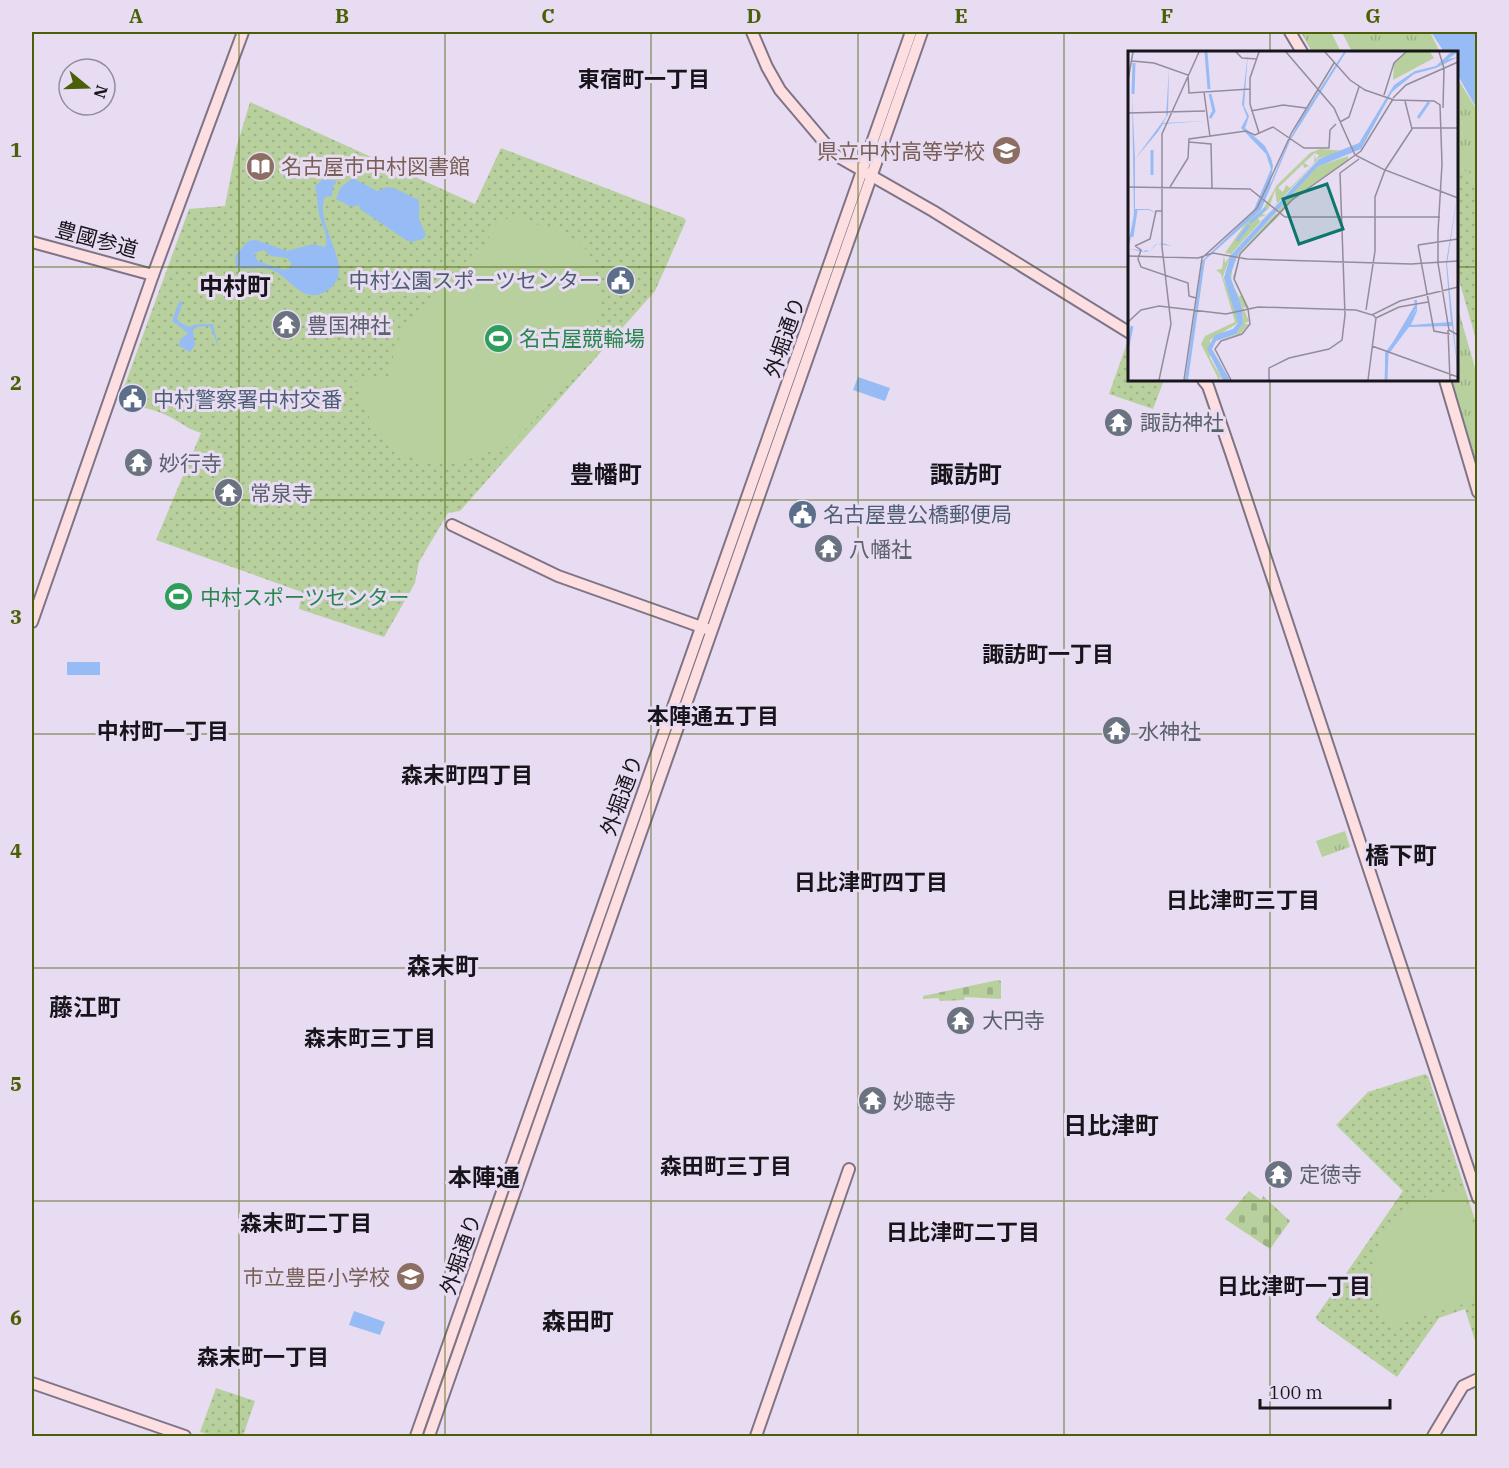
<svg xmlns="http://www.w3.org/2000/svg" width="1509" height="1468" font-family="'IBM Plex Serif','Noto Sans JP',serif">
	<defs>
		<pattern id="grass-tufts" width="24" height="20" patternUnits="userSpaceOnUse" patternTransform="scale(1.5)"><rect width="24" height="20" fill="#b7d09d"/><path d="M3 7l-1-3M5 7V3M7 7l1-3M15 17l-1-3M17 17v-4M19 17l1-3" fill="none" stroke="#9db287"/></pattern>
		<pattern id="cemetery-stones" width="16" height="16" patternUnits="userSpaceOnUse" patternTransform="scale(1.5)"><rect width="16" height="16" fill="#b7d09d"/><path d="M2 7V4a2 2 0 0 1 4 0v3zM10 15v-3a2 2 0 0 1 4 0v3z" fill="#9db287"/></pattern>
		<pattern id="park-dots" width="8" height="8" patternUnits="userSpaceOnUse" patternTransform="scale(1.5)"><rect width="8" height="8" fill="#b7d09d"/><path d="M2 2h.1M6 6h.1" fill="none" stroke="#9db287" stroke-width="1.8" stroke-linecap="round"/></pattern>
	</defs>
	<rect width="100%" height="100%" fill="#e7dcf1"/>
	<g fill="url(#grass-tufts)">
		<polygon points="1301,32 1331,32 1341,52 1312,52"/>
		<polygon points="1342,32 1430,32 1440,52 1352,52"/>
		<polygon points="1456,76 1477,110 1477,186 1470,174 1457,167"/>
		<polygon points="1457,305 1477,375 1477,470 1451,380 1456,380"/>
		<polygon points="1345,831 1350,847 1322,857 1316,841"/>
	</g>
	<g fill="url(#cemetery-stones)">
		<polygon points="998,980 1001,981 1001,999 965,997 964,1000 940,1001 938,998 923,999 923,996"/>
		<polygon points="1249,1191 1261,1200 1263,1196 1290,1221 1270,1249 1225,1219"/>
	</g>
	<g fill="url(#park-dots)">
		<path d="M250 102 475 204 501 148 684 218 686 221 655 291 460 511 448 513 419 562 415 583 384 637 299 609 302 592 156 540 201 433C187 429 179 421 166 415 150 407 134 408 120 398L189 209 225 206 236 149Z"/>
		<polygon points="1457,167 1470,174 1477,186 1477,343 1457,273"/>
		<polygon points="1127,343 1129,345 1130,380 1164,380 1153,409 1109,394"/>
		<polygon points="1425,1074 1428,1076 1477,1226 1477,1347 1465,1309 1439,1318 1397,1377 1317,1320 1316,1317 1403,1191 1336,1125 1368,1092"/>
		<polygon points="216,1388 255,1401 243,1436 214,1436 200,1432"/>
	</g>
	<g fill="#b7d09d">
		<path d="M518 214 522 221 553 228 573 243 578 240 589 253 595 271 599 294 596 349 591 358 508 448 505 445C489 452 474 459 456 462 401 471 365 429 356 379L390 378V366L400 336 477 249 491 241 484 229Z"/>
		<path d="M1455 1190C1480 1200 1478 1277 1477 1300L1394 1325 1386 1323C1357 1259 1382 1199 1455 1190Z"/>
	</g>
	<g fill="#97bcf5" fill-rule="evenodd">
		<polygon points="1431,32 1477,32 1477,109 1457,74 1456,52 1444,52"/>
		<polygon points="353,178 377,191 388,187 396,189 419,200 419,219 426,235 423,239 412,242 406,240 360,209 359,205 352,207 336,199 341,187"/>
		<path d="M323 179 337 181 333 187 332 196 325 197C313 227 359 270 328 290 322 294 318 296 311 295 293 292 285 272 268 269 258 266 247 271 236 267L235 256 248 241 256 240 287 251 313 244 325 247C329 234 322 227 319 214 317 205 318 196 315 186ZM264 250 271 256 287 258 291 263V268L284 270 258 261 254 253Z"/>
		<polygon points="183,301 177,320 188,327 197,324 213,324 219,349 210,326 195,327 193,332 195,345 190,352 179,346 180,340 188,333 172,321 179,302"/>
		<polygon points="858,377 890,388 885,401 853,390"/>
		<rect x="67" y="662" width="33" height="13"/>
		<polygon points="354,1311 385,1322 380,1335 349,1325"/>
	</g>
	<g fill="none" stroke-linecap="round" stroke-linejoin="round">
		<defs>
			<g id="secondary">
				<polyline points="752,32 767,67 780,90 835,155 933,211 1130,333"/>
				<polyline points="1290,32 1302,52"/>
				<polyline points="32,242 153,275"/>
				<polyline points="1203,380 1208,386 1232,456 1478,1198"/>
				<polyline points="1445,380 1478,492"/>
				<polyline points="452,525 558,576 707,629"/>
				<polyline points="32,622 153,275 243,32"/>
				<polyline points="32,1383 185,1436"/>
				<polyline points="416,1436 911,32"/>
				<polyline points="429,1436 922,32"/>
				<polyline points="756,1436 849,1169"/>
				<polyline points="1433,1436 1463,1386 1478,1379"/>
			</g>
		</defs>
		<use href="#secondary" stroke="#7f7487" stroke-width="14"/>
		<use href="#secondary" stroke="#fddfe1" stroke-width="10"/>
	</g>
	<path fill="none" stroke="#4b5f07" stroke-width="1.5" stroke-opacity="0.55" d="M239 32V1436M445 32V1436M651 32V1436M858 32V1436M1064 32V1436M1270 32V52M32 267H1130M1456 267H1478M1270 380V1436M32 500H1478M32 734H1478M32 968H1478M32 1201H1478"/>
	<defs>
		<symbol id="school-disc" viewBox="-11 -11 22 22"><circle r="9.5" fill="#8d6e63" stroke="#e7dcf1"/><path d="M0-5L7-2L0 1L-7-2ZM-4 1L0 2.5L4 1V4Q0 6-4 4Z" fill="#fff"/></symbol>
		<symbol id="library-disc" viewBox="-11 -11 22 22"><circle r="9.5" fill="#8d6e63" stroke="#e7dcf1"/><path d="M-6-4Q-3-5.5-.7-3.5V5Q-3 3-6 4ZM6-4Q3-5.5 .7-3.5V5Q3 3 6 4Z" fill="#fff"/></symbol>
		<symbol id="civic-disc" viewBox="-11 -11 22 22"><circle r="9.5" fill="#5c6f8a" stroke="#e7dcf1"/><path d="M-.6-6.5H3V-4.5H.6V-3L4-1V1h2V6H-6V1h2V-1L-.6-3ZM-1.2 2.5V6h2.4V2.5Z" fill="#fff"/></symbol>
		<symbol id="temple-disc" viewBox="-11 -11 22 22"><circle r="9.5" fill="#6b7280" stroke="#e7dcf1"/><path d="M0-6L5-2H3V0L6.5 2.5H4V6H1.5V3h-3V6H-4V2.5H-6.5L-3 0V-2H-5Z" fill="#fff"/></symbol>
		<symbol id="stadium-disc" viewBox="-11 -11 22 22"><circle r="9.5" fill="#2e9e5b" stroke="#e7dcf1"/><path d="M0-5a6.5 5 0 1 0 0 10a6.5 5 0 1 0 0-10ZM-3.5-1.8h7v3.6h-7Z" fill="#fff"/></symbol>
	</defs>
	<g fill-rule="evenodd">
		<use href="#school-disc" x="990" y="134" width="33" height="33"/>
		<use href="#library-disc" x="244" y="150" width="33" height="33"/>
		<use href="#civic-disc" x="604" y="264" width="33" height="33"/>
		<use href="#temple-disc" x="270" y="308" width="33" height="33"/>
		<use href="#stadium-disc" x="482" y="322" width="33" height="33"/>
		<use href="#civic-disc" x="116" y="382" width="33" height="33"/>
		<use href="#temple-disc" x="1102" y="406" width="33" height="33"/>
		<use href="#temple-disc" x="122" y="446" width="33" height="33"/>
		<use href="#temple-disc" x="212" y="476" width="33" height="33"/>
		<use href="#civic-disc" x="786" y="498" width="33" height="33"/>
		<use href="#temple-disc" x="812" y="532" width="33" height="33"/>
		<use href="#stadium-disc" x="162" y="580" width="33" height="33"/>
		<use href="#temple-disc" x="1100" y="714" width="33" height="33"/>
		<use href="#temple-disc" x="944" y="1004" width="33" height="33"/>
		<use href="#temple-disc" x="856" y="1084" width="33" height="33"/>
		<use href="#temple-disc" x="1262" y="1158" width="33" height="33"/>
		<use href="#school-disc" x="394" y="1260" width="33" height="33"/>
	</g>
	<g text-anchor="middle" dominant-baseline="central" stroke-width="6" stroke-linejoin="round" paint-order="stroke">
		<g font-size="21" fill="#785e54" stroke="#e7dcf1" text-anchor="end">
			<text x="985" y="151">県立中村高等学校</text>
			<text x="281" y="166" text-anchor="start">名古屋市中村図書館</text>
			<text x="390" y="1277">市立豊臣小学校</text>
		</g>
		<g font-size="21" fill="#18141b" stroke="#e7dcf1">
			<text transform="translate(97 239) rotate(15)">豊國参道</text>
			<text transform="translate(784 337) rotate(-71)">外堀通り</text>
			<text transform="translate(621 795) rotate(-70)">外堀通り</text>
			<text transform="translate(460 1254) rotate(-71)">外堀通り</text>
		</g>
		<g font-size="21" fill="#4e5e75" stroke="#e7dcf1" text-anchor="start">
			<text x="600" y="280" text-anchor="end">中村公園スポーツセンター</text>
			<text x="153" y="399">中村警察署中村交番</text>
			<text x="823" y="514">名古屋豊公橋郵便局</text>
		</g>
		<g font-size="21" fill="#5b616d" stroke="#e7dcf1" text-anchor="start">
			<text x="307" y="325">豊国神社</text>
			<text x="1140" y="422">諏訪神社</text>
			<text x="159" y="463">妙行寺</text>
			<text x="250" y="493">常泉寺</text>
			<text x="849" y="549">八幡社</text>
			<text x="1138" y="731">水神社</text>
			<text x="982" y="1020">大円寺</text>
			<text x="893" y="1101">妙聴寺</text>
			<text x="1299" y="1174">定徳寺</text>
		</g>
		<g font-size="21" fill="#27864d" stroke="#e7dcf1" text-anchor="start">
			<text x="519" y="338">名古屋競輪場</text>
			<text x="200" y="597">中村スポーツセンター</text>
		</g>
		<g font-size="22" font-weight="bold" fill="#18141b" stroke="#e7dcf1">
			<text x="644" y="78">東宿町一丁目</text>
			<text x="1048" y="653">諏訪町一丁目</text>
			<text x="713" y="715">本陣通五丁目</text>
			<text x="163" y="730">中村町一丁目</text>
			<text x="467" y="774">森末町四丁目</text>
			<text x="871" y="881">日比津町四丁目</text>
			<text x="1243" y="899">日比津町三丁目</text>
			<text x="370" y="1037">森末町三丁目</text>
			<text x="726" y="1165">森田町三丁目</text>
			<text x="306" y="1222">森末町二丁目</text>
			<text x="963" y="1231">日比津町二丁目</text>
			<text x="1294" y="1285">日比津町一丁目</text>
			<text x="263" y="1356">森末町一丁目</text>
		</g>
		<g font-size="24" font-weight="bold" fill="#18141b" stroke="#e7dcf1">
			<text x="235" y="286">中村町</text>
			<text x="606" y="474">豊幡町</text>
			<text x="966" y="474">諏訪町</text>
			<text x="1401" y="855">橋下町</text>
			<text x="443" y="966">森末町</text>
			<text x="85" y="1007">藤江町</text>
			<text x="1111" y="1125">日比津町</text>
			<text x="484" y="1177">本陣通</text>
			<text x="578" y="1321">森田町</text>
		</g>
	</g>
	<g transform="translate(1128 51)">
		<rect width="330" height="330" fill="#e7dcf1"/>
		<path d="M192 98 219 100 191 107 103 203 97 202 118 172 135 158 149 134 182 102ZM187 102 191 104 188 109 187 103 186 112 162 137 158 134 155 141 150 137 175 113 176 117 181 115 176 112ZM147 139 149 152 133 172 130 167 138 164 134 163 141 157ZM220 105V110L163 150 152 164 105 210 103 230 111 246 114 244 105 226 112 206 107 228 121 257 115 256 121 270 116 273H121L112 283 90 289 108 283 115 272 114 256 103 234 102 225 104 211 110 203 147 163 150 162 143 171 152 163 150 159 188 116ZM96 204 97 212 102 205 95 226 110 266V272L82 289V307L95 329 92 326 91 329 73 293 77 285 107 271 93 223 88 219 94 218Z" fill="#b7d09d" fill-rule="evenodd"/>
		<path d="M278 1H302L306 7 265 29 266 12Z" fill="#b7d09d"/>
		<path d="M36 1 41 17 40 63 35 72 78 70 35 73 29 82 7 108V158H21L33 164 21 159H7V170L0 198 13 199 16 201 17 199 22 200 28 193H32L34 192 44 195 29 193 22 200 16 201 1 198 0 206V192L6 166 4 43 7 108 38 66 41 17ZM120 1 116 55 121 65 117 77 137 95 143 107 145 115 142 134 159 93 175 64 216 1H218L162 90 133 159 77 209 60 329H57L74 210 125 161 143 118 138 103 113 77 119 66 114 53ZM323 1H330L320 8 330 6 308 17 286 23 264 41 233 98 189 116 110 203 102 225 114 257 115 272 108 283 88 290 84 298 102 329H95L79 298 87 284 105 278 110 272 96 227 102 205 191 108 231 92 266 34 287 20 308 15ZM330 141 319 213 330 321 324 275 281 276 259 305 257 329V302L288 259 286 249H289V260L283 274 323 271 318 212Z" fill="#97bcf5"/>
		<path fill="none" stroke="#97bcf5" stroke-width="3" d="M78 1 81 38M5 43 6 12M82 67 86 60 82 43M290 67 301 51M24 124V99M122 172 138 157M4 186 8 159M109 190 121 174M0 295 4 275M262 299 288 255M258 329 259 303"/>
		<path fill="none" stroke="#948c9b" stroke-width="1.5" d="M108 1 114 7 129 8M158 1 206 57 227 104 257 119 247 146V200L238 259M197 1 222 29 237 39 266 49 306 50 312 54 314 113 310 181M311 1 316 17 315 57M4 10 26 12 60 24 61 42 122 38M0 29 5 1M76 41 82 86M256 44 266 12 278 1M265 47 278 34 330 11M277 50 284 78 257 119 330 147M123 60 155 54 178 57M0 62 77 60M212 71 221 66 231 36M283 77H330M131 82 122 53V27L131 1M61 91 83 93 84 138M0 136 122 138 157 166H312M42 136 60 107 61 88 118 80 127 84 145 76 176 97H201L202 79 208 73M310 179V212L321 279 330 284M290 194 306 280 322 283M290 194 330 188M7 195 13 199 10 208 13 216 60 232 61 245 68 247M7 195 22 188 28 160H34M0 205 70 207 85 202 119 208 283 213 330 210M248 267 271 256 300 251M0 271 13 259 31 255 98 263 130 256 228 259 244 264 272 250 330 236M320 279 322 329M244 295 330 326M31 329 43 273 34 196V83L71 1M56 329 74 207 129 157 164 81 206 12M103 329 87 298 93 290 114 283 122 273 120 258 106 228 112 203 164 149 233 100 265 48M141 329V317L161 307 201 298 214 289 217 264 212 122 231 108M240 329 248 267 244 263"/>
		<path fill="#0f766e" fill-opacity="0.15" stroke="#0f766e" stroke-width="3" d="M199 133 215 178 171 193 155 148Z"/>
		<rect width="330" height="330" fill="none" stroke="#18141b" stroke-width="3"/>
	</g>
	<rect width="1509" height="1468" fill="none" stroke="#e7dcf1" stroke-width="66"/>
	<g transform="translate(87 87) rotate(109)"><circle r="28" fill="#e7dcf1" stroke="#948c9b" stroke-width="1.5"/>
	<path d="M0-4.5L10 22L0 15L-10 22Z" fill="#4b5f07"/>
	<text y="-9" font-size="16" font-weight="bold" text-anchor="middle" fill="#18141b">N</text>
	</g>
	<path d="M1260 1399v9h130v-9" fill="none" stroke="#18141b" stroke-width="3"/>
	<text x="1269" y="1399" font-size="18" fill="#18141b" stroke="#e7dcf1" stroke-width="4.5" paint-order="stroke">100 m</text>
	<rect x="33" y="33" width="1443" height="1402" fill="none" stroke="#4b5f07" stroke-width="2"/>
	<g font-size="20" text-anchor="middle" font-weight="bold" fill="#4b5f07">
		<text x="136" y="23">A</text>
		<text x="342" y="23">B</text>
		<text x="548" y="23">C</text>
		<text x="754" y="23">D</text>
		<text x="961" y="23">E</text>
		<text x="1167" y="23">F</text>
		<text x="1373" y="23">G</text>
		<text x="16" y="157">1</text>
		<text x="16" y="390">2</text>
		<text x="16" y="624">3</text>
		<text x="16" y="858">4</text>
		<text x="16" y="1091">5</text>
		<text x="16" y="1325">6</text>
	</g>
</svg>
